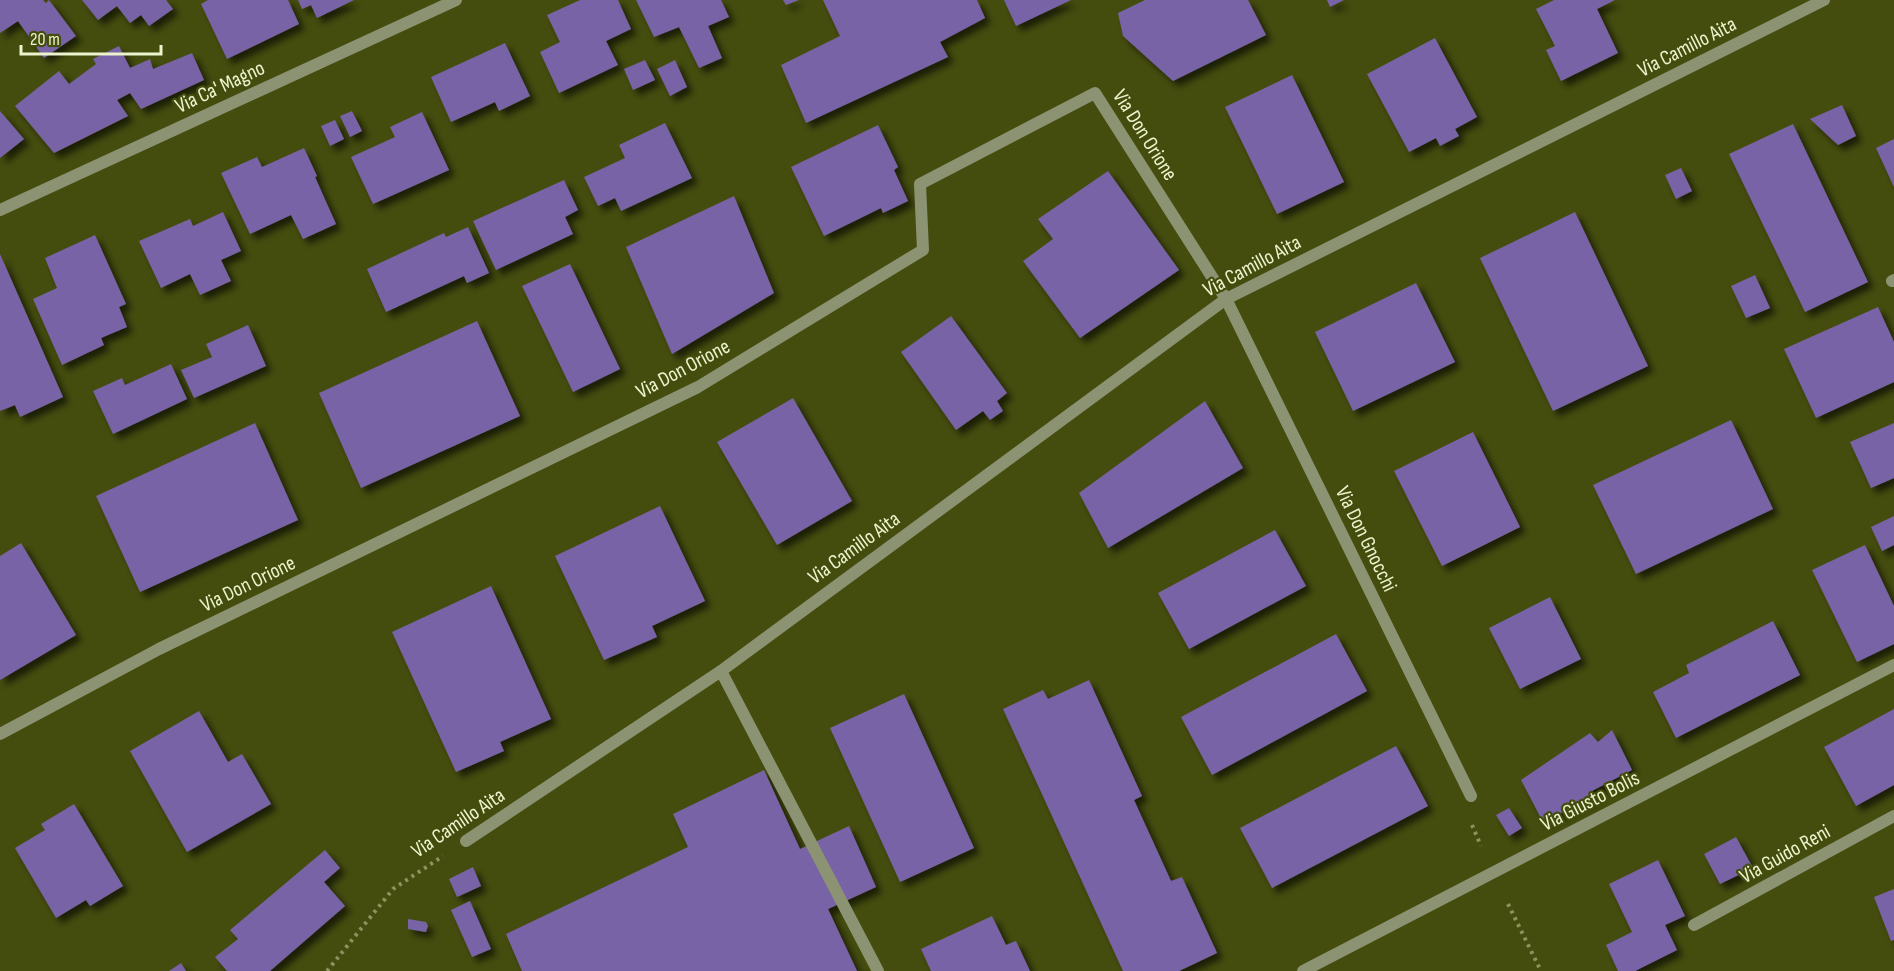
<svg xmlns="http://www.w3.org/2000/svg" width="1894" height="971" font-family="'Sofia Sans Condensed',sans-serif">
	<defs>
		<filter id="shadow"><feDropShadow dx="5.5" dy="5.5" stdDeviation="3" flood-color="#0009"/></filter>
	</defs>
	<rect width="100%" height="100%" fill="#444c0e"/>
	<g fill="#7763a5" filter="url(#shadow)">
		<polygon points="0,0 43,0 46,3 49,0 76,36 44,58 18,21 0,33"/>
		<polygon points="82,0 166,0 173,9 149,26 141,15 130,23 117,6 98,20"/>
		<polygon points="208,0 288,0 299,24 227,59 201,4"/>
		<polygon points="298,0 354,0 317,18 311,5 302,9"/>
		<polygon points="580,0 618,0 631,29 606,41 618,65 559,93 540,52 560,42 547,15"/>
		<polygon points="636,0 721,0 729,17 708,26 722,58 699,68 679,27 654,37"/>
		<polygon points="783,0 799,0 786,5"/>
		<polygon points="823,0 977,0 985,18 940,42 948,57 806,123 781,65 840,36"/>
		<polygon points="1004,0 1071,0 1016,26"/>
		<polygon points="1145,0 1248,0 1266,35 1173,81 1123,36 1118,13"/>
		<polygon points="1327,0 1344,0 1330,7"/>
		<polygon points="1554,0 1615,0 1597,9 1618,53 1561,81 1546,50 1555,46 1536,9"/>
		<polygon points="1435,38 1477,117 1455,129 1459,136 1440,146 1436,138 1409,152 1367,74"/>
		<polygon points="505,43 530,96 499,111 495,102 451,122 431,77"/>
		<polygon points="119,46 130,68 150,59 153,69 192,53 204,80 141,109 130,93 117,100 128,116 54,153 15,106 59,71 69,84 96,64 93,59"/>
		<polygon points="645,60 655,80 633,90 624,69"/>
		<polygon points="675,60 687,87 670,96 657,69"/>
		<polygon points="1292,75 1344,182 1277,214 1225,107"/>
		<polygon points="1842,105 1856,136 1838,145 1810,119"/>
		<polygon points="0,111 24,139 0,158"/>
		<polygon points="352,111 362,131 350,137 340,116"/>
		<polygon points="422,112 449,170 373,204 351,157 395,137 390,127"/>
		<polygon points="335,120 344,139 330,146 321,126"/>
		<polygon points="665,123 692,178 621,211 615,198 598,206 584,177 625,158 619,145"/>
		<polygon points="1793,124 1868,282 1805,312 1729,154"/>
		<polygon points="878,125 898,167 894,170 908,201 883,213 881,208 824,236 791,167"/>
		<polygon points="1894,139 1894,187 1876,148"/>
		<polygon points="304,148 317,176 315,177 336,224 303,239 291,215 250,234 221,173 257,157 262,167"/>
		<polygon points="1681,168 1692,191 1676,199 1665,175"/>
		<polygon points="1108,171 1179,270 1080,338 1023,261 1053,239 1038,219"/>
		<polygon points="564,180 578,210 565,217 573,234 496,270 473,221"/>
		<polygon points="734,196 774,293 672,354 626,247"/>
		<polygon points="223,212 241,251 221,260 231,281 200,295 190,274 161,288 139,241 190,219 193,226"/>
		<polygon points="1575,212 1648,366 1553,411 1480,258"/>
		<polygon points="468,227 489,273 467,283 464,276 386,312 367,269 444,233 446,237"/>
		<polygon points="95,235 126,304 119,307 127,327 101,338 104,345 62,365 33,299 57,288 45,258"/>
		<polygon points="0,254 63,397 20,417 15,405 0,411"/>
		<polygon points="570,264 620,369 573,392 522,286"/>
		<polygon points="1755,275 1770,308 1746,318 1731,286"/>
		<polygon points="1416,283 1455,362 1353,411 1315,332"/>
		<polygon points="1878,307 1894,342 1894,382 1816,418 1784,349"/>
		<polygon points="951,316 1007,393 997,401 1003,411 990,420 983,411 956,430 901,352"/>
		<polygon points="477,321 520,416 361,488 319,393"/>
		<polygon points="248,325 266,366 194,398 181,370 212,357 206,344"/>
		<polygon points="171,364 187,399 113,434 93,391 122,378 125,385"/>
		<polygon points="793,398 852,501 777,545 717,442"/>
		<polygon points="1205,401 1243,468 1108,548 1079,493"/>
		<polygon points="1731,420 1773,509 1636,574 1593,485"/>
		<polygon points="255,423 298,520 140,592 96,496"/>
		<polygon points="1894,423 1894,478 1871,488 1850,442"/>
		<polygon points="1473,432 1520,527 1442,566 1394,471"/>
		<polygon points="660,506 705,601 652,626 657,637 604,660 555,556"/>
		<polygon points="1894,516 1894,545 1882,551 1871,527"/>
		<polygon points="1275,530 1306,586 1189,649 1158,593"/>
		<polygon points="21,543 76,635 0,680 0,556"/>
		<polygon points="1865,545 1894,606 1894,644 1857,662 1812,570"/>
		<polygon points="491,586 551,719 500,742 504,751 456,772 392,632"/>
		<polygon points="1550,597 1581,659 1520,689 1489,628"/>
		<polygon points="1773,621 1800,675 1676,738 1653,692 1689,673 1686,665"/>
		<polygon points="1336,634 1367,691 1212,775 1181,717"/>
		<polygon points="1089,680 1142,796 1134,800 1171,881 1182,877 1217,953 1179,971 1123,971 1003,709 1043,690 1048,699"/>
		<polygon points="904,694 974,848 900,882 830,728"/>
		<polygon points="1894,709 1894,785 1856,806 1824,747"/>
		<polygon points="199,711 228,762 242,754 271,804 187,852 130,751"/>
		<polygon points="1612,730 1632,770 1590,792 1593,797 1543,822 1521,780 1590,733 1598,742"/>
		<polygon points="1396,746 1428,806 1272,888 1240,828"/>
		<polygon points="764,770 800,849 849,826 876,887 828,909 857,971 522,971 506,934 688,847 673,814"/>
		<polygon points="74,804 123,886 90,906 86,900 56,918 15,848 45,830 41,824"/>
		<polygon points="1509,808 1522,828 1509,836 1496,815"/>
		<polygon points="1736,837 1753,868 1720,884 1704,854"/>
		<polygon points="325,850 340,868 324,882 345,906 270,971 227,971 215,957 238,939 230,930"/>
		<polygon points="1658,860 1685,916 1665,925 1677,950 1635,971 1618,971 1606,945 1632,932 1609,884"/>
		<polygon points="473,867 481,886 457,897 449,879"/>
		<polygon points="1894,889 1894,940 1891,941 1874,897"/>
		<polygon points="470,901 491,949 472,957 451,910"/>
		<polygon points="992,916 1006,945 1016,941 1030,971 931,971 921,949"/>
		<polygon points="408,919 426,922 428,926 426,932 408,929"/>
		<polygon points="181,963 186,971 169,971"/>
	</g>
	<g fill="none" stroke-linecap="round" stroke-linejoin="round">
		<g stroke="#8b935f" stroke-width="4" stroke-dasharray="3 4.5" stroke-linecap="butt">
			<polyline points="1472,825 1481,846"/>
			<polyline points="1508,904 1541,971"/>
			<polyline points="327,971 393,889 443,856"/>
		</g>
		<polyline stroke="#8c9373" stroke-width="12" points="1694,925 1894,816"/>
		<g stroke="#8c9373" stroke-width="12">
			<polyline points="0,210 456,0"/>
			<polyline points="1892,281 1894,280"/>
			<polyline points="721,671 878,971"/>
			<polyline points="0,734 159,649 698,387 923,250 920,184 1095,93 1226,299 1471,796"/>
			<polyline points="466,841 721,671 1226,299 1824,0"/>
			<polyline points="1303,971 1894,665"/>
		</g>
	</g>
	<g text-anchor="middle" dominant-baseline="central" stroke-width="4.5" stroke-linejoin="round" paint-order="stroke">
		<g font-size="21" fill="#ecf4cd" stroke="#444c0e">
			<text transform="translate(1687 47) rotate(-27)">Via Camillo Aita</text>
			<text transform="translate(220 87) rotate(-25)">Via Ca' Magno</text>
			<text transform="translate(1145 135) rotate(58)">Via Don Orione</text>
			<text transform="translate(1252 266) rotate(-28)">Via Camillo Aita</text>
			<text transform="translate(683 369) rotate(-28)">Via Don Orione</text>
			<text transform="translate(1366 539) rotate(64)">Via Don Gnocchi</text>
			<text transform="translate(854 548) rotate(-36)">Via Camillo Aita</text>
			<text transform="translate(248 584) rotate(-26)">Via Don Orione</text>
			<text transform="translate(1590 801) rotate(-27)">Via Giusto Bolis</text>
			<text transform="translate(458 823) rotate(-34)">Via Camillo Aita</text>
			<text transform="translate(1785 854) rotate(-29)">Via Guido Reni</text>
		</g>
	</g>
	<path d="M21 45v9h140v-9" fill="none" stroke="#ecf4cd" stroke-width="3"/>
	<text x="30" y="45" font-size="18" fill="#ecf4cd" stroke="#444c0e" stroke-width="4.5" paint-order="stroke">20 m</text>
</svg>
